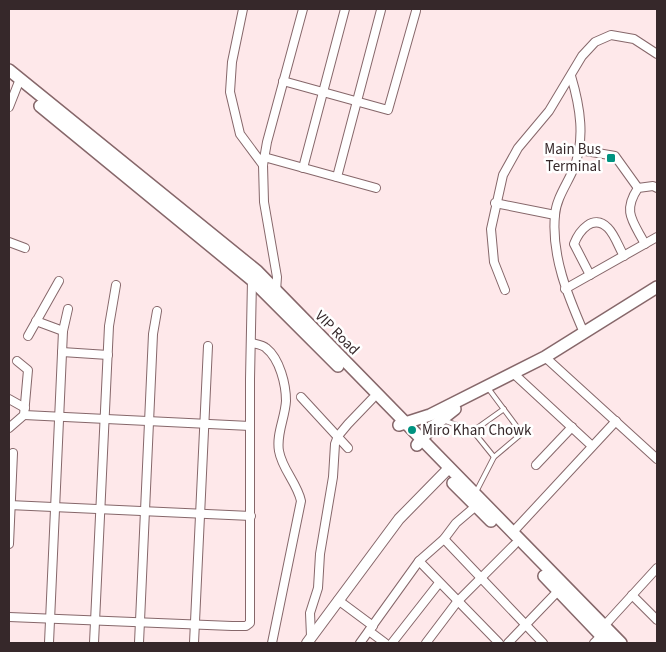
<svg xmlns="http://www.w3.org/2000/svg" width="666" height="652" font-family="'Source Sans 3',sans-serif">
	<rect width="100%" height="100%" fill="#fee8ea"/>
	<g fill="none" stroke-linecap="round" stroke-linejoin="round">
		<defs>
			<g id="lane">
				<polyline points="443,420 473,431 494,457"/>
				<polyline points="473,431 504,409"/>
				<polyline points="476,492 494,457 520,435 520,431 488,388"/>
			</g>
			<g id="street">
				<polyline points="243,9 232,62 230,92 240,134 263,165"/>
				<path d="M571 76C580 106 586 140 573 170 567 184 556 199 555 215 551 256 568 296 584 333"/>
				<polyline points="283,81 388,110 416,11"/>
				<polyline points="9,107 20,79"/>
				<polyline points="580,150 615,156 638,188"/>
				<polyline points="264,157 376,188"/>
				<polyline points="303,168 345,9"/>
				<polyline points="337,177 381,10"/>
				<polyline points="495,203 555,215"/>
				<polyline points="9,242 25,248"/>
				<path d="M645 244C633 221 622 212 638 188L653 186 657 188"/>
				<path d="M590 275 574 244C579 231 593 213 608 228 615 235 619 248 624 256"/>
				<polyline points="565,289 657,237"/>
				<polyline points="505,290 494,262 491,229 503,175 518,148 549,111 582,56 595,42 611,35 634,39 657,54"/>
				<polyline points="276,291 277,277 264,202 263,165 267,142 303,9"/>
				<polyline points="36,321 63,331"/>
				<polyline points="28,336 59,281"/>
				<path d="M252 343C256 344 263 345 266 348 280 359 286 385 286 401 285 418 276 434 279 451 282 469 297 483 301 501L272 643"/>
				<polyline points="62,352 108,355"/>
				<polyline points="545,357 657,459"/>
				<polyline points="513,373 592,446"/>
				<polyline points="301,397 348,448"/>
				<polyline points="9,399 25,408"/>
				<polyline points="24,415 250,426"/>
				<polyline points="9,428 24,415 28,370 17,361"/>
				<polyline points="536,465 572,427"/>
				<polyline points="9,505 251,516"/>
				<polyline points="512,533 616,421"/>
				<polyline points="444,539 543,643"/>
				<polyline points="9,544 13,453"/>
				<polyline points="419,561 499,643"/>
				<polyline points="632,595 657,620"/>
				<polyline points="338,600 373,626"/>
				<polyline points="9,617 232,626 246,626 250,623 250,379 252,280"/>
				<polyline points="604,626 657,568"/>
				<polyline points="369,631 385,643"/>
				<polyline points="311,636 310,613 318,588 320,554 333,477 335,444 338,436 348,424 372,399"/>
				<polyline points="49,643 63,331 68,309"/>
				<polyline points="94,643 109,326 116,285"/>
				<polyline points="139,643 153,334 157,311"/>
				<polyline points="194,643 208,346"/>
				<polyline points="360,643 419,561 444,539 456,523 476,506"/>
				<polyline points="392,643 439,583"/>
				<polyline points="426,643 457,602 514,545"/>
				<polyline points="508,643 558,591"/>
				<polyline points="594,643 601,636"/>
			</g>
			<polyline id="secondary" points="307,643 399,519 449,468"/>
			<g id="primary">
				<polyline points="9,70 257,271 621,643"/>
				<polyline points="40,106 252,280 338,366"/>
				<polyline points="399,425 430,415 545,357 657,287"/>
				<polyline points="417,445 431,428 455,409"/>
				<polyline points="453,483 491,521"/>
				<polyline points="544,576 608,643"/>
			</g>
		</defs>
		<use href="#lane" stroke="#86676a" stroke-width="6"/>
		<use href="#street" stroke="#86676a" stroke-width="10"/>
		<use href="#secondary" stroke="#86676a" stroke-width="12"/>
		<use href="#primary" stroke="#86676a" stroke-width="14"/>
		<use href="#lane" stroke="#fff" stroke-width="4"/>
		<use href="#street" stroke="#fff" stroke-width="8"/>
		<use href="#secondary" stroke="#fff" stroke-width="10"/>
		<use href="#primary" stroke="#fff" stroke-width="11"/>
	</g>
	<g fill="#009380" stroke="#fff" stroke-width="2">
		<rect x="606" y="153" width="10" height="10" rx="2.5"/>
		<circle cx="412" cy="430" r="5"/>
	</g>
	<g text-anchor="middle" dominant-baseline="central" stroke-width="5" stroke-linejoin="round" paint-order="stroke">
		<g font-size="15" fill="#36282a" stroke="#fff" text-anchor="end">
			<text x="601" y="149">Main Bus<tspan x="601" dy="17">Terminal</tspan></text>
			<text x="422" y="430" text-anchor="start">Miro Khan Chowk</text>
		</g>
		<g font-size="15" fill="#36282a" stroke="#fff">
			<text transform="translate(337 333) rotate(45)">VIP Road</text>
		</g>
	</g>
	<rect width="666" height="652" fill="none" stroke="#36282a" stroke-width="20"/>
</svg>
